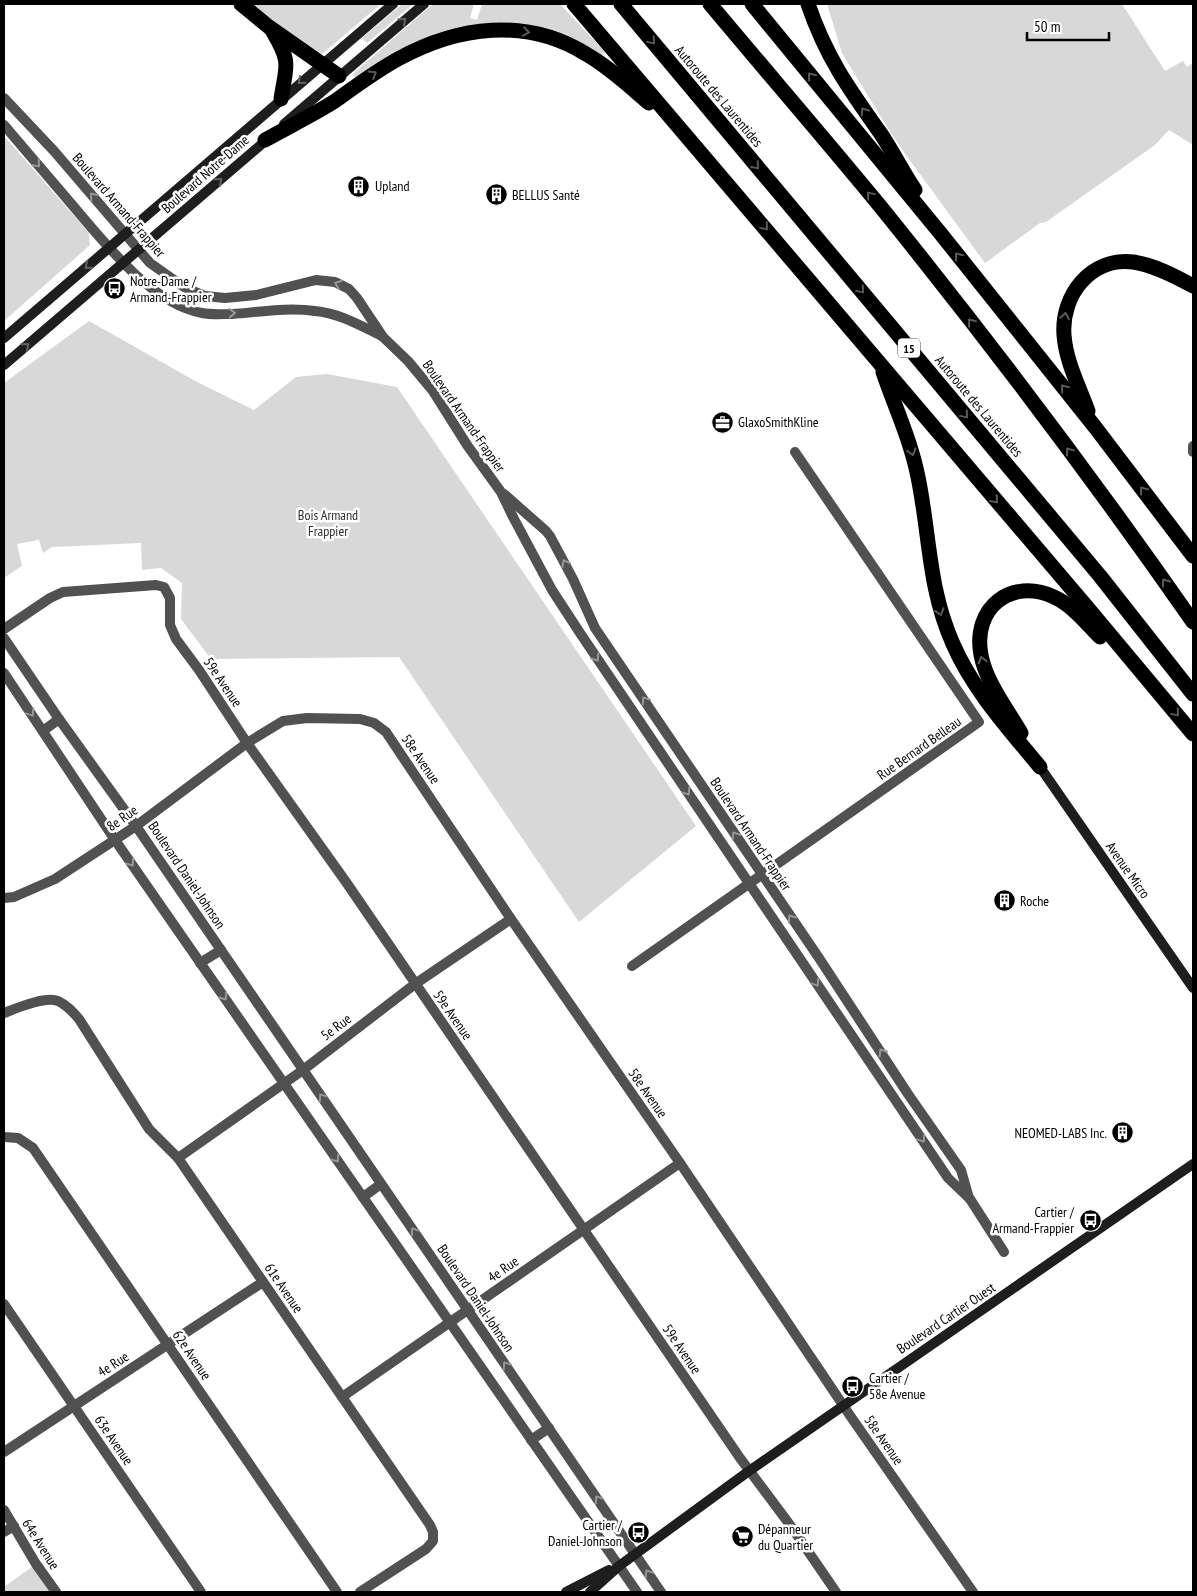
<svg xmlns="http://www.w3.org/2000/svg" width="1197" height="1596" font-family="'PT Sans Narrow',sans-serif">
	<rect width="100%" height="100%" fill="#fff"/>
	<g fill="#d8d8d8">
		<polygon points="252,4 381,4 322,54 280,26"/>
		<polygon points="402,4 413,4 367,43 362,38"/>
		<polygon points="433,4 474,4 470,18 477,20 482,4 560,4 605,52 600,57 505,24 356,79 353,74"/>
		<polygon points="827,4 1122,4 1165,71 1183,61 1187,67 1193,63 1193,145 1169,130 1155,145 1046,222 1040,223 985,263 903,151 882,119 842,53"/>
		<polygon points="4,136 89,233 90,245 4,321"/>
		<polygon points="89,321 197,382 254,410 296,377 327,374 397,387 696,826 579,922 399,657 211,659 181,619 182,583 161,568 142,570 141,543 52,547 43,553 39,540 17,544 22,566 4,578 4,383"/>
		<polygon points="36,1564 56,1592 4,1592 4,1587"/>
	</g>
	<g fill="none" stroke-linecap="round" stroke-linejoin="round">
		<g stroke="#515151" stroke-width="10">
			<polyline points="4,98 54,151 150,263 184,287 205,296 225,298 256,295 316,280 335,282 349,289 357,298 383,337 408,361 433,391 467,445 501,492 513,517 552,590 580,633 948,1178 970,1199 1004,1252"/>
			<path d="M4 125C25 150 47 175 68 200 101 238 150 304 202 313 212 315 222 314 232 314 260 312 288 307 315 311 339 313 361 326 382 336"/>
			<polyline points="1193,446 1193,452"/>
			<polyline points="504,494 546,531 550,536 573,579 595,628 819,958 908,1094 961,1170 969,1198"/>
			<polyline points="4,629 50,598 63,592 156,585 164,587 170,598 170,625 176,639 199,670 247,743 346,882 740,1458 790,1525 836,1592"/>
			<polyline points="4,638 59,719 136,826 661,1592"/>
			<polyline points="4,673 115,840 637,1592"/>
			<polyline points="43,731 59,719"/>
			<polyline points="4,898 14,897 55,879 136,826 247,743 283,721 307,718 360,719 374,723 386,732 511,919 680,1163 851,1417 973,1592"/>
			<polyline points="200,963 221,950"/>
			<polyline points="632,966 979,722 795,452"/>
			<path d="M4 1013C17 1008 45 996 58 1001 67 1005 73 1012 79 1019L149 1129 178 1158 430 1525 433 1532V1541L426 1549 360 1592"/>
			<polyline points="4,1137 18,1138 33,1148 337,1592"/>
			<polyline points="178,1158 303,1070 415,984 511,919"/>
			<polyline points="363,1197 381,1184"/>
			<polyline points="4,1304 201,1592"/>
			<polyline points="342,1397 680,1163"/>
			<polyline points="531,1440 549,1428"/>
			<polyline points="4,1452 263,1282"/>
			<polyline points="4,1510 36,1564 56,1592"/>
			<polyline points="4,1532 14,1526"/>
		</g>
		<g stroke="#1e1e1e" stroke-width="10">
			<polyline points="284,124 424,4"/>
			<polyline points="4,338 393,4"/>
			<polyline points="4,365 270,137"/>
			<polyline points="1040,767 1193,988"/>
			<polyline points="566,1592 609,1570"/>
			<polyline points="590,1592 619,1566 749,1471 1193,1164"/>
		</g>
		<g stroke="#000" stroke-width="15">
			<polyline points="241,4 269,27 339,76"/>
			<polyline points="574,4 1087,607 1193,734"/>
			<polyline points="621,4 1100,576 1193,694"/>
			<path d="M710 4C766 71 824 138 880 206 989 341 1094 480 1193 622"/>
			<polyline points="752,4 941,234 1095,427 1193,556"/>
			<path d="M808 4C826 57 849 89 881 134 893 152 903 172 915 190"/>
			<path d="M273 32C292 64 286 65 281 99"/>
			<path d="M265 140C288 127 313 115 335 101 356 86 376 71 398 59 458 26 526 17 586 54 609 67 629 86 649 103"/>
			<path d="M883 372C895 407 911 441 918 477 930 535 928 588 953 644 973 690 1008 728 1040 767"/>
			<path d="M1088 411C1079 386 1066 362 1064 335 1061 295 1091 257 1133 262 1154 265 1175 276 1193 286"/>
			<path d="M1021 733C1007 709 986 682 981 655 972 608 1011 577 1054 597 1072 605 1086 623 1100 637"/>
		</g>
	</g>
	<defs><path id="oneway-chevron" d="M-2-3.5L2.5 0L-2 3.5" fill="none" stroke-width="1.6" stroke-linecap="round" stroke-linejoin="round" transform="scale(1.25)"/></defs>
	<g stroke="#626262">
		<use href="#oneway-chevron" transform="translate(403 21) rotate(-41)"/>
		<use href="#oneway-chevron" transform="translate(301 81) rotate(139)"/>
		<use href="#oneway-chevron" transform="translate(219 181) rotate(-41)"/>
		<use href="#oneway-chevron" transform="translate(88 266) rotate(139)"/>
		<use href="#oneway-chevron" transform="translate(26 346) rotate(-40)"/>
	</g>
	<g stroke="#595959">
		<use href="#oneway-chevron" transform="translate(526 32) rotate(9)"/>
		<use href="#oneway-chevron" transform="translate(652 41) rotate(50)"/>
		<use href="#oneway-chevron" transform="translate(373 74) rotate(-32)"/>
		<use href="#oneway-chevron" transform="translate(811 76) rotate(-129)"/>
		<use href="#oneway-chevron" transform="translate(864 111) rotate(-125)"/>
		<use href="#oneway-chevron" transform="translate(756 166) rotate(50)"/>
		<use href="#oneway-chevron" transform="translate(870 195) rotate(-130)"/>
		<use href="#oneway-chevron" transform="translate(765 227) rotate(50)"/>
		<use href="#oneway-chevron" transform="translate(958 256) rotate(-129)"/>
		<use href="#oneway-chevron" transform="translate(861 290) rotate(50)"/>
		<use href="#oneway-chevron" transform="translate(1065 316) rotate(-81)"/>
		<use href="#oneway-chevron" transform="translate(971 322) rotate(-128)"/>
		<use href="#oneway-chevron" transform="translate(1064 388) rotate(-129)"/>
		<use href="#oneway-chevron" transform="translate(965 415) rotate(50)"/>
		<use href="#oneway-chevron" transform="translate(1069 451) rotate(-127)"/>
		<use href="#oneway-chevron" transform="translate(912 452) rotate(74)"/>
		<use href="#oneway-chevron" transform="translate(1143 490) rotate(-127)"/>
		<use href="#oneway-chevron" transform="translate(995 500) rotate(49)"/>
		<use href="#oneway-chevron" transform="translate(1165 582) rotate(-126)"/>
		<use href="#oneway-chevron" transform="translate(940 612) rotate(73)"/>
		<use href="#oneway-chevron" transform="translate(982 660) rotate(-105)"/>
		<use href="#oneway-chevron" transform="translate(1176 713) rotate(50)"/>
	</g>
	<g stroke="#979797">
		<use href="#oneway-chevron" transform="translate(37 164) rotate(49)"/>
		<use href="#oneway-chevron" transform="translate(93 196) rotate(-131)"/>
		<use href="#oneway-chevron" transform="translate(338 284) rotate(-160)"/>
		<use href="#oneway-chevron" transform="translate(232 313) rotate(-2)"/>
		<use href="#oneway-chevron" transform="translate(565 563) rotate(-118)"/>
		<use href="#oneway-chevron" transform="translate(596 658) rotate(56)"/>
		<use href="#oneway-chevron" transform="translate(645 700) rotate(-124)"/>
		<use href="#oneway-chevron" transform="translate(31 713) rotate(56)"/>
		<use href="#oneway-chevron" transform="translate(687 792) rotate(56)"/>
		<use href="#oneway-chevron" transform="translate(735 835) rotate(-123)"/>
		<use href="#oneway-chevron" transform="translate(131 863) rotate(55)"/>
		<use href="#oneway-chevron" transform="translate(791 918) rotate(-125)"/>
		<use href="#oneway-chevron" transform="translate(816 983) rotate(56)"/>
		<use href="#oneway-chevron" transform="translate(224 997) rotate(55)"/>
		<use href="#oneway-chevron" transform="translate(882 1052) rotate(-123)"/>
		<use href="#oneway-chevron" transform="translate(322 1097) rotate(-124)"/>
		<use href="#oneway-chevron" transform="translate(922 1139) rotate(56)"/>
		<use href="#oneway-chevron" transform="translate(336 1159) rotate(55)"/>
		<use href="#oneway-chevron" transform="translate(414 1231) rotate(-124)"/>
		<use href="#oneway-chevron" transform="translate(506 1365) rotate(-124)"/>
		<use href="#oneway-chevron" transform="translate(598 1499) rotate(-124)"/>
		<use href="#oneway-chevron" transform="translate(648 1573) rotate(-124)"/>
	</g>
	<defs>
		<symbol id="building-disc" viewBox="-11 -11 22 22"><circle r="9.5" fill="#000" stroke="#fff"/><path d="M-4-6H4V6H1V3H-1V6H-4ZM-2.5-4.3h1.7v1.8h-1.7ZM.8-4.3h1.7v1.8H.8ZM-2.5-1h1.7V.8h-1.7ZM.8-1h1.7V.8H.8Z" fill="#fff"/></symbol>
		<symbol id="bus-disc" viewBox="-11 -11 22 22"><circle r="9.5" fill="#000" stroke="#fff"/><path d="M-5-6H5V4H4V6H2V4H-2V6H-4V4H-5ZM-3.5-4V0h7V-4ZM-3.5 1.2v1.5H-2V1.2ZM2 1.2v1.5H3.5V1.2Z" fill="#fff"/></symbol>
		<symbol id="office-disc" viewBox="-11 -11 22 22"><circle r="9.5" fill="#000" stroke="#fff"/><path d="M-6-3h4V-5.5h4V-3h4V5H-6ZM-1-4.5V-3h2v-1.5ZM-6 0V1H6V0Z" fill="#fff"/></symbol>
		<symbol id="supermarket-disc" viewBox="-11 -11 22 22"><circle r="9.5" fill="#000" stroke="#fff"/><path d="M-6-5.5h2.5l.6 2H6L4.5 2H-2.5L-4.4-4H-6ZM-1.5 3.2a1.3 1.3 0 1 0 .1 0ZM3 3.2a1.3 1.3 0 1 0 .1 0Z" fill="#fff"/></symbol>
	</defs>
	<g fill-rule="evenodd">
		<use href="#building-disc" x="346" y="174" width="25" height="25"/>
		<use href="#building-disc" x="484" y="182" width="25" height="25"/>
		<use href="#bus-disc" x="102" y="276" width="25" height="25"/>
		<use href="#office-disc" x="710" y="410" width="25" height="25"/>
		<use href="#building-disc" x="992" y="888" width="25" height="25"/>
		<use href="#building-disc" x="1110" y="1120" width="25" height="25"/>
		<use href="#bus-disc" x="1078" y="1208" width="25" height="25"/>
		<use href="#bus-disc" x="840" y="1374" width="25" height="25"/>
		<use href="#bus-disc" x="626" y="1520" width="25" height="25"/>
		<use href="#supermarket-disc" x="730" y="1524" width="25" height="25"/>
	</g>
	<g text-anchor="middle" dominant-baseline="central" stroke-width="5" stroke-linejoin="round" paint-order="stroke">
		<rect fill="#fff" stroke="#4c4c4c" stroke-width="1" x="898" y="338.5" width="22" height="19" rx="4"/>
		<g font-size="12" font-weight="bold" fill="#000">
			<text x="909" y="348">15</text>
		</g>
		<g font-size="14" fill="#000" stroke="#fff">
			<text transform="translate(719 96) rotate(50)">Autoroute des Laurentides</text>
			<text transform="translate(205 174) rotate(-41)">Boulevard Notre-Dame</text>
			<text transform="translate(119 205) rotate(49)">Boulevard Armand-Frappier</text>
			<text transform="translate(979 406) rotate(50)">Autoroute des Laurentides</text>
			<text transform="translate(464 416) rotate(55)">Boulevard Armand-Frappier</text>
			<text transform="translate(223 682) rotate(56)">59e Avenue</text>
			<text transform="translate(919 748) rotate(-35)">Rue Bernard Belleau</text>
			<text transform="translate(421 759) rotate(56)">58e Avenue</text>
			<text transform="translate(122 818) rotate(-35)">8e Rue</text>
			<text transform="translate(751 834) rotate(56)">Boulevard Armand-Frappier</text>
			<text transform="translate(1128 870) rotate(55)">Avenue Micro</text>
			<text transform="translate(187 875) rotate(56)">Boulevard Daniel-Johnson</text>
			<text transform="translate(453 1015) rotate(55)">59e Avenue</text>
			<text transform="translate(336 1027) rotate(-37)">5e Rue</text>
			<text transform="translate(648 1093) rotate(55)">58e Avenue</text>
			<text transform="translate(503 1269) rotate(-35)">4e Rue</text>
			<text transform="translate(284 1288) rotate(56)">61e Avenue</text>
			<text transform="translate(476 1298) rotate(56)">Boulevard Daniel-Johnson</text>
			<text transform="translate(946 1318) rotate(-34)">Boulevard Cartier Ouest</text>
			<text transform="translate(682 1349) rotate(56)">59e Avenue</text>
			<text transform="translate(192 1355) rotate(56)">62e Avenue</text>
			<text transform="translate(113 1364) rotate(-33)">4e Rue</text>
			<text transform="translate(114 1440) rotate(56)">63e Avenue</text>
			<text transform="translate(884 1440) rotate(55)">58e Avenue</text>
			<text transform="translate(41 1544) rotate(58)">64e Avenue</text>
		</g>
		<g font-size="14" fill="#000" stroke="#fff" text-anchor="start">
			<text x="375" y="186">Upland</text>
			<text x="512" y="195">BELLUS Santé</text>
			<text x="130" y="281">Notre-Dame /<tspan x="130" dy="16">Armand-Frappier</tspan></text>
			<text x="738" y="422">GlaxoSmithKline</text>
			<text x="1020" y="901">Roche</text>
			<text x="1107" y="1133" text-anchor="end">NEOMED-LABS Inc.</text>
			<text x="1074" y="1212" text-anchor="end">Cartier /<tspan x="1074" dy="16">Armand-Frappier</tspan></text>
			<text x="869" y="1378">Cartier /<tspan x="869" dy="16">58e Avenue</tspan></text>
			<text x="622" y="1525" text-anchor="end">Cartier /<tspan x="622" dy="16">Daniel-Johnson</tspan></text>
			<text x="758" y="1529">Dépanneur<tspan x="758" dy="16">du Quartier</tspan></text>
		</g>
		<g font-size="14" fill="#2f2f2f" stroke="#fff">
			<text x="328" y="515">Bois Armand<tspan x="328" dy="16">Frappier</tspan></text>
		</g>
	</g>
	<rect width="1197" height="1596" fill="none" stroke="#000000" stroke-width="10"/>
	<path d="M1027 32v8h82v-8" fill="none" stroke="#000000" stroke-width="2.5"/>
	<text x="1034" y="32" font-size="15" fill="#000000" stroke="#ffffff" stroke-width="4" paint-order="stroke">50 m</text>
</svg>
